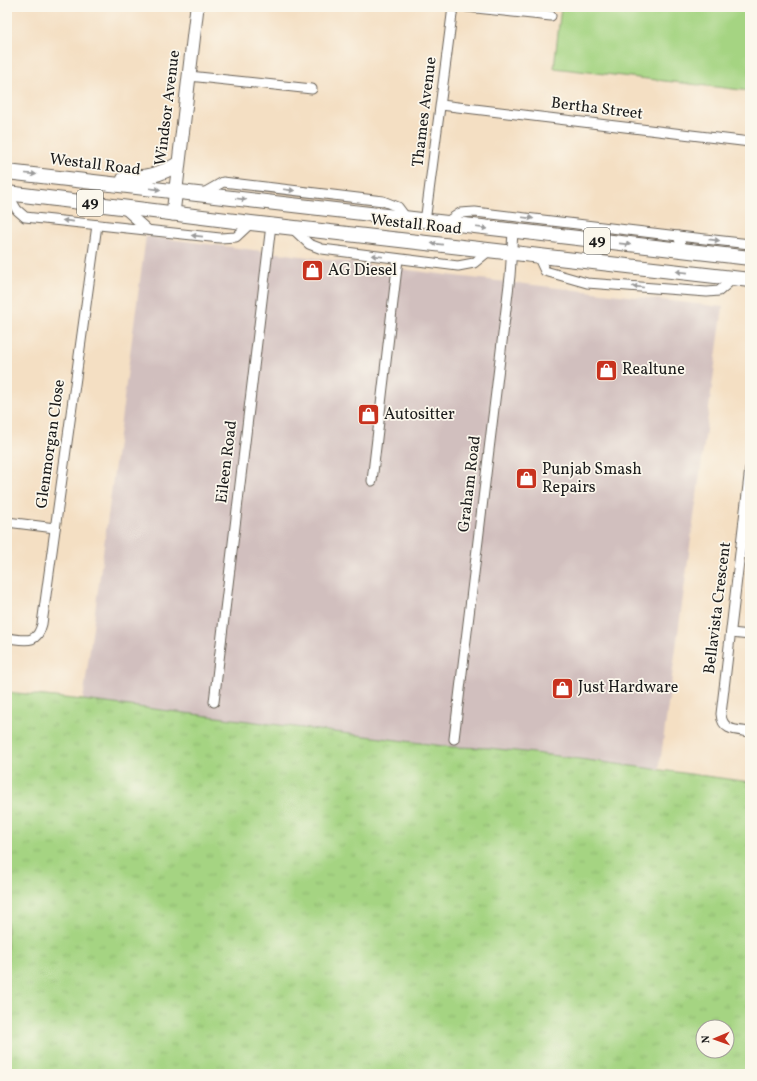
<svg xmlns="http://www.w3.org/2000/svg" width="757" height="1081" font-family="Vollkorn,serif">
	<defs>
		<pattern id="grass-tufts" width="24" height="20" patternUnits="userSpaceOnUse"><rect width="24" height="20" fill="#a5d482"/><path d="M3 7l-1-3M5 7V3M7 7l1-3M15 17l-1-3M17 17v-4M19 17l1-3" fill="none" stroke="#8db570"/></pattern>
	</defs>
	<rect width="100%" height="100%" fill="#fbf7ec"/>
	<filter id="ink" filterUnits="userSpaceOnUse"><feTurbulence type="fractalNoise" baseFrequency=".025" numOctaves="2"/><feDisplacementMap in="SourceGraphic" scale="8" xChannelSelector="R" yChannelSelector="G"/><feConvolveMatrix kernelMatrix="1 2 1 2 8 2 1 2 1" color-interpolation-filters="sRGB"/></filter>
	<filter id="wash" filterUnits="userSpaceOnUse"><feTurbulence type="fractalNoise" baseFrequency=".012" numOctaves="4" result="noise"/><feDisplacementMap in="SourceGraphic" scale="16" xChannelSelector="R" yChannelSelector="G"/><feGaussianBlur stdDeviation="0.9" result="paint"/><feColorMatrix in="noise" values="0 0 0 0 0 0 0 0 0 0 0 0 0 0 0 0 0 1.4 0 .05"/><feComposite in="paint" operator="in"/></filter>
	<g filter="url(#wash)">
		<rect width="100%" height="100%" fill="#f4dfc3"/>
		<polygon fill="#d1bfbe" points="146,236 455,276 723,307 659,771 542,754 489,748 452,747 83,700"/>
		<path fill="url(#grass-tufts)" stroke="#60784f" fill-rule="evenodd" d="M7 692 83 700 452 747 489 748 542 754 750 782V1074H7ZM703 1027H727V1051H703Z"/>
		<polygon fill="#a5d482" stroke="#60784f" points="561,7 750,7 750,91 554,68"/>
	</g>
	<g filter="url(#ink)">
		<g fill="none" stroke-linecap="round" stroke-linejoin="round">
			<defs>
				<g id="street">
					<polyline points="467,7 551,16"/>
					<polyline points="189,76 312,89"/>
					<polyline points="441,105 750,142"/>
					<polyline points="7,193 17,210 25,217 220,238 236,237 251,223"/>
					<polyline points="202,194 223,182 383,201 398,207 407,219"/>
					<polyline points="122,207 148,230"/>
					<polyline points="425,222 453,7"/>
					<polyline points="445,223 460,213 475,212 678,236 683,250"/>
					<polyline points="291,227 309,244 322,249 458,266 474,263 490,250"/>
					<polyline points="678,236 750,244"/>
					<polyline points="538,256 545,271 587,283 707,292 719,291 734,278"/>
					<path d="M750 468 721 714C722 731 736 730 750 732"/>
					<polyline points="372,481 398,259"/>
					<polyline points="7,522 55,528"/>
					<polyline points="731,633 750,635"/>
					<path d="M7 638C25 640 37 645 42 624L97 225"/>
					<polyline points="214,702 271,225"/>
					<polyline points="454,739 510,276 513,232"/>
				</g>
				<polyline id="secondary" points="173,214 197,7"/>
				<g id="primary">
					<polyline points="7,172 750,258"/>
					<path d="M124 179C147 177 158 176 178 164"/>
					<polyline points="7,193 251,223 750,280"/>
				</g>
			</defs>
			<use href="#street" stroke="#686056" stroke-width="11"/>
			<use href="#secondary" stroke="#686056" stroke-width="15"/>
			<use href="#primary" stroke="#686056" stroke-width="16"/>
			<use href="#street" stroke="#fff" stroke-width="9"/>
			<use href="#secondary" stroke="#fff" stroke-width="13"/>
			<use href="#primary" stroke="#fff" stroke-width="14"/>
		</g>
		<defs><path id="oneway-solid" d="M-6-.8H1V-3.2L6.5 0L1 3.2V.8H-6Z"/></defs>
		<g fill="#999">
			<use href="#oneway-solid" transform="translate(31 174) rotate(5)"/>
			<use href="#oneway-solid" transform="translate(155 189) rotate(7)"/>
			<use href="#oneway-solid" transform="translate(289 190) rotate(7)"/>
			<use href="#oneway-solid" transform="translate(241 199) rotate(7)"/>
			<use href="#oneway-solid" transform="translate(528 218) rotate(7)"/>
			<use href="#oneway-solid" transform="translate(68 221) rotate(-174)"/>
			<use href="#oneway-solid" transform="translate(482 228) rotate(7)"/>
			<use href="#oneway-solid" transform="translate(197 236) rotate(-174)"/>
			<use href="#oneway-solid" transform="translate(714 240) rotate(6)"/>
			<use href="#oneway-solid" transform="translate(437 244) rotate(-174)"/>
			<use href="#oneway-solid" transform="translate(625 244) rotate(6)"/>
			<use href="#oneway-solid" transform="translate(377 256) rotate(-173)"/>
			<use href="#oneway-solid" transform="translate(682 272) rotate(-174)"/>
			<use href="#oneway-solid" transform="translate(638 287) rotate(-175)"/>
		</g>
	</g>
	<defs>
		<symbol id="shop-square" viewBox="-11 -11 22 22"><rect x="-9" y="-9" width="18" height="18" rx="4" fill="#c8321e" stroke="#fbf7ec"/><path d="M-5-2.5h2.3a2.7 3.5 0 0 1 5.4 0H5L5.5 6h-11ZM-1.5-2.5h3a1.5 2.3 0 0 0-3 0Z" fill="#fff"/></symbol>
	</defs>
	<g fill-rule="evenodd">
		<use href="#shop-square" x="300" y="258" width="25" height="25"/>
		<use href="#shop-square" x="594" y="358" width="25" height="25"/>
		<use href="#shop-square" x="356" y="402" width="25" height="25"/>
		<use href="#shop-square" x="514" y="466" width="25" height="25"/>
		<use href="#shop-square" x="550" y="676" width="25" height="25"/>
	</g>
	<g text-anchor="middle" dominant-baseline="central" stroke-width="3.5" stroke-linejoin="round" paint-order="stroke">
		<g fill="#fbf7ec" stroke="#5f5e5a" stroke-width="1">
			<rect x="77" y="190" width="26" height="26" rx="3"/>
			<rect x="584" y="228" width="26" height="26" rx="3"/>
		</g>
		<g font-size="15" font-weight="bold" fill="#1c1c1c">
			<text x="90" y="203">49</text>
			<text x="597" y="241">49</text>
		</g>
		<g font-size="16" fill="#1c1c1c" stroke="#fbf7ec">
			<text transform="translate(168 108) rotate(-83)">Windsor Avenue</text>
			<text transform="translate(597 109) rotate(7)">Bertha Street</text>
			<text transform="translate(425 112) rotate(-83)">Thames Avenue</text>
			<text transform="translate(95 165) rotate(7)">Westall Road</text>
			<text transform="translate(416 225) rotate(6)">Westall Road</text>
			<text transform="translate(51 444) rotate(-82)">Glenmorgan Close</text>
			<text transform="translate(227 462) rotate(-83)">Eileen Road</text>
			<text transform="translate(470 484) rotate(-83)">Graham Road</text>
			<text transform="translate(718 608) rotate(-83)">Bellavista Crescent</text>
		</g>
		<g font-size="16" fill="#1c1c1c" stroke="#fbf7ec" text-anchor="start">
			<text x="328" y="271">AG Diesel</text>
			<text x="622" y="370">Realtune</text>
			<text x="384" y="415">Autositter</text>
			<text x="542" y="470">Punjab Smash<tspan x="542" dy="18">Repairs</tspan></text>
			<text x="578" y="688">Just Hardware</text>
		</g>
	</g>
	<rect width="757" height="1081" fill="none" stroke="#fbf7ec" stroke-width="24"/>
	<g transform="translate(715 1039) rotate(268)"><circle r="19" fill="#fbf7ec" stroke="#a29f99"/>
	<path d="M0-3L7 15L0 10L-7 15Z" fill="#c8321e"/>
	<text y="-6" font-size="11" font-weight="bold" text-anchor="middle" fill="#1c1c1c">N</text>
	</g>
</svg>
